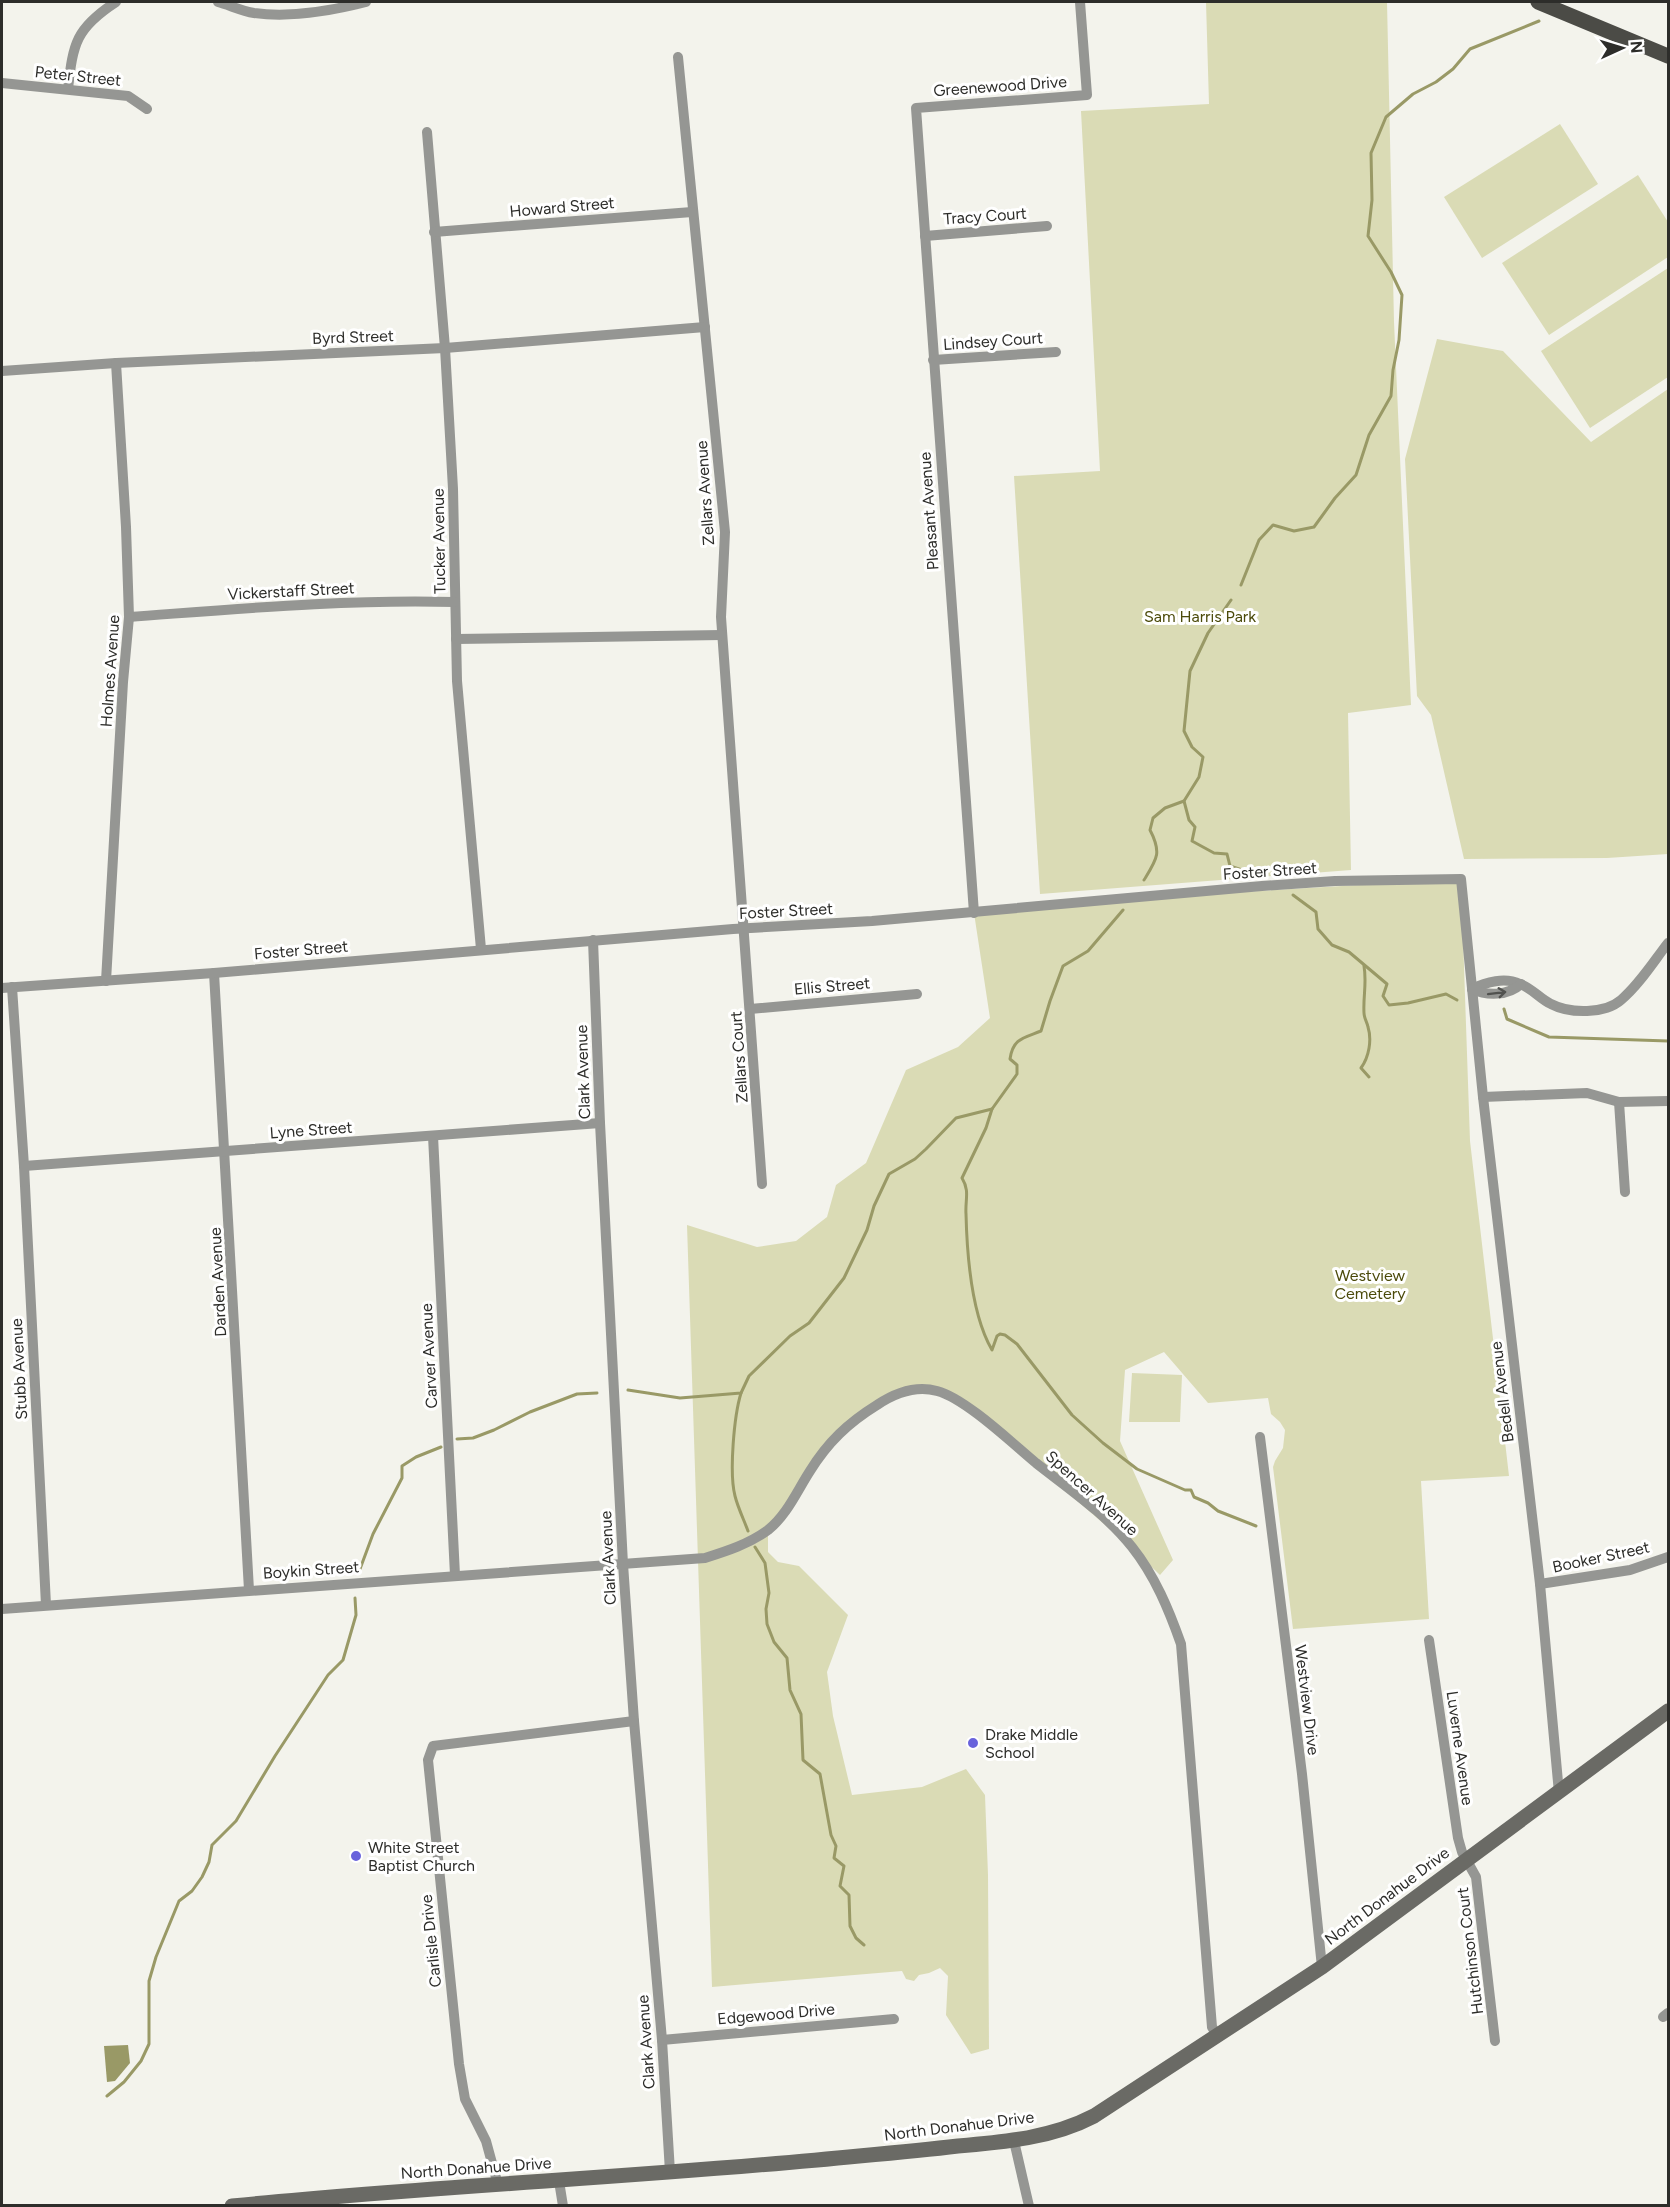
<svg xmlns="http://www.w3.org/2000/svg" width="1670" height="2207" font-family="Figtree,sans-serif">
	<rect width="100%" height="100%" fill="#f3f3ec"/>
	<g fill="#dadbb5">
		<polygon points="1206,2 1387,2 1394,322 1411,705 1348,713 1351,870 1040,894 1014,476 1100,471 1081,111 1209,104"/>
		<polygon points="1560,124 1598,184 1482,258 1444,197"/>
		<polygon points="1638,175 1668,222 1668,257 1549,335 1502,263"/>
		<polygon points="1668,268 1668,377 1590,428 1541,351"/>
		<polygon points="1437,339 1503,351 1591,442 1668,389 1668,854 1607,858 1464,859 1431,715 1417,696 1405,459"/>
		<polygon points="1461,879 1470,1141 1509,1476 1421,1481 1429,1619 1293,1629 1273,1467 1275,1461 1283,1448 1285,1430 1280,1422 1271,1414 1268,1398 1208,1403 1164,1352 1125,1370 1120,1441 1173,1560 1160,1575 1132,1548 969,1408 938,1391 902,1392 832,1440 768,1530 768,1552 778,1562 799,1566 848,1615 827,1672 833,1716 852,1795 922,1787 966,1769 985,1795 988,1875 989,2049 971,2054 946,2015 948,1976 940,1968 929,1973 919,1975 914,1981 906,1979 902,1971 712,1987 687,1225 757,1247 796,1241 827,1217 836,1185 866,1163 906,1070 958,1047 990,1018 974,913 1088,901"/>
		<polygon points="1132,1373 1182,1375 1180,1422 1129,1422"/>
	</g>
	<polygon fill="#996" points="128,2045 130,2063 115,2081 107,2082 104,2046"/>
	<g fill="none" stroke-linecap="round" stroke-linejoin="round">
		<g stroke="#996" stroke-width="3">
			<polyline points="1241,585 1259,540 1273,525 1294,531 1314,527 1335,498 1356,475 1369,435 1391,396 1393,370 1399,340 1402,295 1391,272 1368,236 1372,200 1371,153 1386,117 1413,94 1436,82 1453,69 1470,49 1539,21"/>
			<polyline points="1184,801 1189,820 1195,827 1192,841 1214,853 1227,854 1230,866 1248,872"/>
			<path d="M1144 880C1157 859 1162 853 1150 830L1153 818 1165 808 1184 801 1199 777 1203 757 1192 747 1184 731 1190 671 1208 633 1231 600"/>
			<polyline points="1293,895 1316,912 1318,929 1332,945 1349,952 1387,984 1383,996 1389,1005 1408,1003 1446,994 1457,1000"/>
			<path d="M1123 910 1088 951 1063 966 1050 1001 1041 1031C1024 1038 1013 1038 1010 1059L1017 1065V1074L992 1109 986 1128 962 1178C970 1191 965 1200 966 1214 967 1255 971 1314 992 1350L997 1336 1000 1334 1005 1335 1017 1344 1072 1415 1103 1443 1137 1469 1185 1490H1191L1194 1497 1208 1503 1218 1511 1256 1526"/>
			<path d="M1364 966C1367 983 1363 996 1364 1013 1364 1018 1367 1022 1368 1027 1372 1040 1369 1057 1361 1068L1369 1077"/>
			<polyline points="1504,1009 1507,1019 1549,1037 1668,1041"/>
			<polyline points="628,1390 680,1398 741,1393 749,1376 790,1336 809,1323 844,1278 867,1230 874,1206 889,1174 915,1159 926,1149 956,1118 992,1109"/>
			<path d="M741 1393C734 1416 729 1473 735 1496 738 1508 744 1520 748 1531"/>
			<polyline points="457,1439 473,1438 494,1430 530,1412 577,1394 597,1393"/>
			<polyline points="755,1547 765,1563 769,1593 766,1609 767,1624 774,1642 787,1658 790,1690 801,1714 803,1760 820,1774 831,1835 836,1846 834,1858 844,1866 840,1886 849,1895 850,1926 856,1938 864,1945"/>
			<polyline points="360,1569 373,1534 402,1478 402,1466 416,1457 441,1447"/>
			<polyline points="107,2096 124,2082 141,2061 149,2044 149,1981 156,1957 179,1901 192,1891 202,1877 209,1862 212,1845 236,1821 275,1756 328,1675 343,1660 356,1615 355,1598"/>
		</g>
		<g stroke="#959693" stroke-width="10">
			<path d="M218 2C229 5 242 11 254 13 290 18 331 11 366 2"/>
			<polyline points="678,57 725,532 721,617 762,1184"/>
			<polyline points="2,83 128,96 147,109"/>
			<path d="M68 89C73 43 76 28 116 2"/>
			<polyline points="427,132 445,348 453,489 457,681 481,949"/>
			<polyline points="434,232 692,212"/>
			<polyline points="925,236 1047,226"/>
			<polyline points="933,360 1056,352"/>
			<polyline points="2,371 116,363 445,348 705,327"/>
			<path d="M129 617C238 609 346 599 455 602"/>
			<polyline points="456,639 722,635"/>
			<polyline points="974,913 916,108 1087,95 1080,2"/>
			<polyline points="593,940 600,1123 623,1564 634,1721 662,2040 670,2172"/>
			<polyline points="214,973 249,1590"/>
			<polyline points="106,981 123,682 129,617 126,527 116,363"/>
			<polyline points="12,987 24,1166 46,1605"/>
			<polyline points="2,988 214,973 733,929 872,921 1262,886 1335,881 1461,879 1483,1097 1540,1584 1559,1793"/>
			<path d="M1472 989C1486 982 1505 977 1520 984 1532 988 1540 999 1551 1004 1570 1014 1605 1014 1621 1000 1639 985 1654 961 1668 943"/>
			<path d="M1472 989C1487 996 1508 996 1521 984"/>
			<polyline points="750,1009 917,994"/>
			<polyline points="1483,1097 1587,1093 1619,1102 1668,1101"/>
			<polyline points="1619,1102 1625,1192"/>
			<polyline points="433,1136 455,1575"/>
			<polyline points="24,1166 600,1123"/>
			<polyline points="1260,1437 1302,1774 1322,1967"/>
			<polyline points="1540,1584 1630,1570 1668,1557"/>
			<path d="M2 1609 705 1558C727 1551 749 1544 768 1530 787 1515 797 1491 810 1471 828 1442 848 1423 877 1405 895 1393 915 1385 937 1391 965 1398 1013 1444 1036 1463 1069 1489 1106 1514 1132 1547 1155 1576 1169 1610 1181 1644L1212 2027 1217 2035"/>
			<polyline points="1429,1640 1458,1838 1462,1852 1476,1877 1495,2041"/>
			<polyline points="1663,2017 1668,2013"/>
			<polyline points="662,2040 894,2019"/>
			<polyline points="1014,2141 1029,2206"/>
			<polyline points="559,2181 563,2206"/>
			<polyline points="498,2185 486,2141 465,2099 459,2064 428,1760 433,1746 634,1721"/>
		</g>
		<path stroke="#6a6a65" stroke-width="15" d="M232 2206C441 2185 650 2177 859 2156 892 2153 925 2150 958 2146 1005 2142 1052 2138 1094 2116L1322 1967 1668 1711"/>
		<polyline stroke="#4b4b46" stroke-width="15" points="1538,2 1668,56"/>
	</g>
	<defs><path id="oneway-shaft" d="M-6 0H5M1.5-3L5.5 0L1.5 3" fill="none" stroke-width="1.6" stroke-linecap="round" stroke-linejoin="round" transform="scale(1.5)"/></defs>
	<use stroke="#51524f" href="#oneway-shaft" transform="translate(1497 993) rotate(-7)"/>
	<g fill="#6963dc" stroke="#fff" stroke-width="2">
		<circle cx="973" cy="1743" r="6"/>
		<circle cx="356" cy="1856" r="6"/>
	</g>
	<g text-anchor="middle" dominant-baseline="central" stroke-width="6" stroke-linejoin="round" paint-order="stroke">
		<g font-size="16" fill="#2d2d2a" stroke="#fff">
			<text transform="translate(78 76) rotate(6)">Peter Street</text>
			<text transform="translate(1000 86) rotate(-4)">Greenewood Drive</text>
			<text transform="translate(562 207) rotate(-5)">Howard Street</text>
			<text transform="translate(985 216) rotate(-4)">Tracy Court</text>
			<text transform="translate(353 337) rotate(-2)">Byrd Street</text>
			<text transform="translate(993 341) rotate(-4)">Lindsey Court</text>
			<text transform="translate(705 493) rotate(-94)">Zellars Avenue</text>
			<text transform="translate(929 511) rotate(-94)">Pleasant Avenue</text>
			<text transform="translate(439 541) rotate(-91)">Tucker Avenue</text>
			<text transform="translate(291 591) rotate(-3)">Vickerstaff Street</text>
			<text transform="translate(110 671) rotate(-86)">Holmes Avenue</text>
			<text transform="translate(1270 871) rotate(-4)">Foster Street</text>
			<text transform="translate(786 911) rotate(-3)">Foster Street</text>
			<text transform="translate(301 950) rotate(-5)">Foster Street</text>
			<text transform="translate(832 986) rotate(-5)">Ellis Street</text>
			<text transform="translate(739 1057) rotate(-94)">Zellars Court</text>
			<text transform="translate(583 1072) rotate(-92)">Clark Avenue</text>
			<text transform="translate(311 1130) rotate(-4)">Lyne Street</text>
			<text transform="translate(218 1282) rotate(-93)">Darden Avenue</text>
			<text transform="translate(429 1356) rotate(-93)">Carver Avenue</text>
			<text transform="translate(19 1369) rotate(-93)">Stubb Avenue</text>
			<text transform="translate(1502 1392) rotate(-97)">Bedell Avenue</text>
			<text transform="translate(1092 1493) rotate(42)">Spencer Avenue</text>
			<text transform="translate(1601 1557) rotate(-12)">Booker Street</text>
			<text transform="translate(608 1558) rotate(-93)">Clark Avenue</text>
			<text transform="translate(311 1570) rotate(-4)">Boykin Street</text>
			<text transform="translate(1307 1700) rotate(83)">Westview Drive</text>
			<text transform="translate(1460 1748) rotate(82)">Luverne Avenue</text>
			<text transform="translate(1387 1896) rotate(-37)">North Donahue Drive</text>
			<text transform="translate(431 1941) rotate(-96)">Carlisle Drive</text>
			<text transform="translate(1470 1951) rotate(-97)">Hutchinson Court</text>
			<text transform="translate(776 2014) rotate(-5)">Edgewood Drive</text>
			<text transform="translate(646 2042) rotate(-94)">Clark Avenue</text>
			<text transform="translate(959 2126) rotate(-7)">North Donahue Drive</text>
			<text transform="translate(476 2168) rotate(-4)">North Donahue Drive</text>
		</g>
		<g font-size="16" fill="#4b4a0a" stroke="#fff">
			<text x="1200" y="616">Sam Harris Park</text>
			<text x="1370" y="1275">Westview<tspan x="1370" dy="18">Cemetery</tspan></text>
		</g>
		<g font-size="16" fill="#2d2d2a" stroke="#fff" text-anchor="start">
			<text x="985" y="1734">Drake Middle<tspan x="985" dy="18">School</tspan></text>
			<text x="368" y="1847">White Street<tspan x="368" dy="18">Baptist Church</tspan></text>
		</g>
	</g>
	<rect width="1670" height="2207" fill="none" stroke="#2d2d2a" stroke-width="6"/>
	<g transform="translate(1622 48) rotate(86)" stroke="#ffffff" stroke-width="4.5" paint-order="stroke">
	<path d="M0-4.5L10 22L0 15L-10 22Z" fill="#2d2d2a"/>
	<text y="-9" font-size="16" font-weight="bold" text-anchor="middle" fill="#2d2d2a">N</text>
	</g>
</svg>
